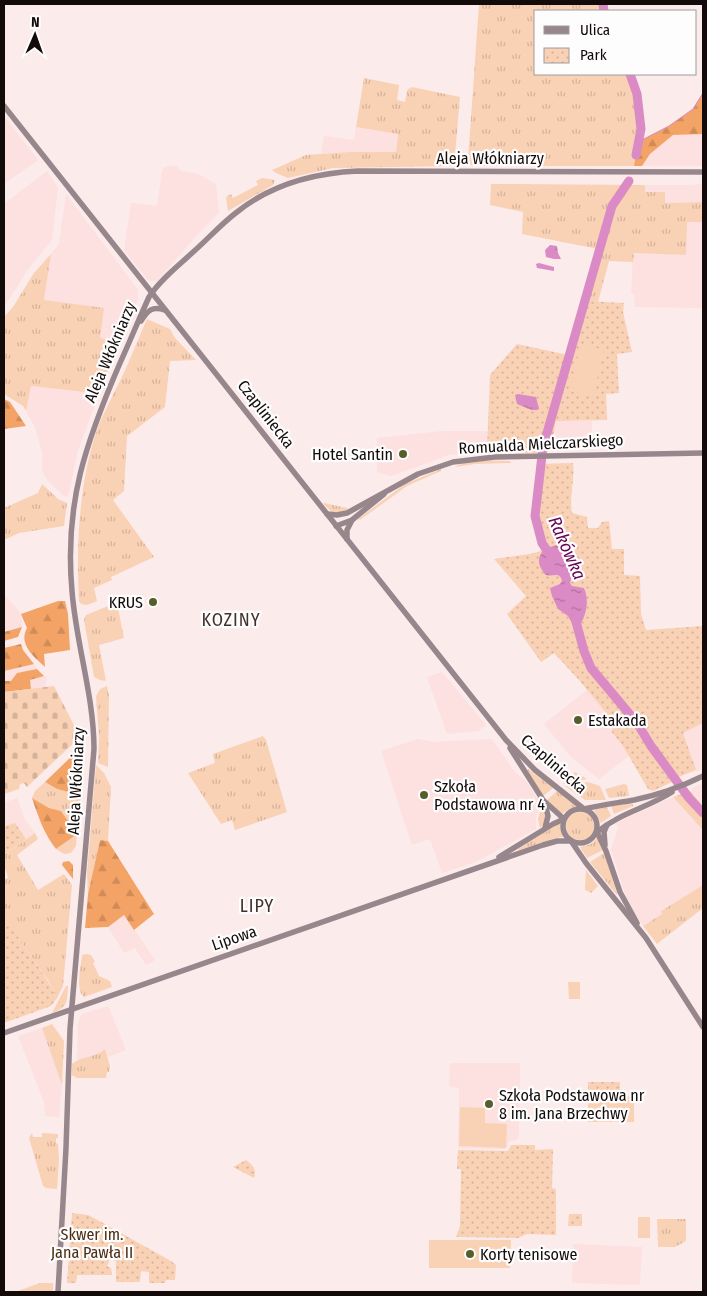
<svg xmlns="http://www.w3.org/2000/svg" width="707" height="1296" font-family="'Fira Sans Condensed',sans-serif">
	<defs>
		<pattern id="grass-tufts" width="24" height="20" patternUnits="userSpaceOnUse" patternTransform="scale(1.25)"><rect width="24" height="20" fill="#f9d1b5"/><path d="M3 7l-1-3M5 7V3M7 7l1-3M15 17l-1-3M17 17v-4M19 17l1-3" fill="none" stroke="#d5b29a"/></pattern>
		<pattern id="forest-firs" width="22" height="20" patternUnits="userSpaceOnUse" patternTransform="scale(1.25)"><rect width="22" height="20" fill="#f4a366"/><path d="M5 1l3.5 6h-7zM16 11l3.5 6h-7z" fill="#d08b57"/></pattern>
		<pattern id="cemetery-stones" width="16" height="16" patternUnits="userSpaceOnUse" patternTransform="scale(1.25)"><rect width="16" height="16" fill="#f9d1b5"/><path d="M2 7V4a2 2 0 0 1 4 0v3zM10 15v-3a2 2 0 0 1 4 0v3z" fill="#d5b29a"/></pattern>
		<pattern id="park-dots" width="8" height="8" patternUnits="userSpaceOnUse" patternTransform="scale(1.25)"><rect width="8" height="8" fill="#f9d1b5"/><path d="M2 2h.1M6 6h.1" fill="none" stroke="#d5b29a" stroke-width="1.8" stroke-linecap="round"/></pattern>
		<pattern id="water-ripples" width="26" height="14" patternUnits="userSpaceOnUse" patternTransform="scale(1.25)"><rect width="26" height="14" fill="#da8ac4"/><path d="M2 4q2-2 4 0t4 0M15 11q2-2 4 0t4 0" fill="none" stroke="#b06f9d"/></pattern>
	</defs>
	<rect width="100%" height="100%" fill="#fcebeb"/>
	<g fill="#fde0e0">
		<polygon points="4,116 38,160 4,184"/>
		<polygon points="356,127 398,134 396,152 350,152 321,154 324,136 354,140"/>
		<polygon points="703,134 703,166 642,166 650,154 673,135"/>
		<polygon points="166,166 177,166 180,171 198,174 216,184 219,213 196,236 157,281 151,281 148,280 124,250 131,203 157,206 162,171"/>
		<polygon points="47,171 58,188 52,240 28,269 4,307 4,204"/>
		<polygon points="703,183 703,202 665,203 645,192 645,185 692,185"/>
		<polygon points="66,194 138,290 138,299 119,343 100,339 44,300 51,254 59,244"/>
		<polygon points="686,222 703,222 703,308 635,307 634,294 631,293 633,253 686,255"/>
		<polygon points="30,386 95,393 95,405 78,450 68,497 64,496 47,480 42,471 42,452 35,427 26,411"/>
		<polygon points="556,421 592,421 592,447 551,448"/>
		<polygon points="442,431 488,431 487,451 449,455 391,476 377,472 377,438"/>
		<polygon points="4,594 21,614 22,627 4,632"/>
		<polygon points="34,664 37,669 17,673 11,682 4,681 4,671"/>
		<polygon points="442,672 486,725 478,731 447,734 427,677"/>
		<polygon points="44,676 47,677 45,687 31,689 30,680"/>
		<polygon points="587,690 616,725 623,746 629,756 599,779 571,757 544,724"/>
		<polygon points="703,723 703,769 696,772 682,733"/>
		<polygon points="418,739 433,742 492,739 514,771 527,782 540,802 536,818 536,829 476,862 442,873 430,839 412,845 381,751"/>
		<polygon points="703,783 703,804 691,789"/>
		<polygon points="673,797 703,830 703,885 661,910 662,914 643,926 631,907 625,894 611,849 618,828 616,823"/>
		<polygon points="17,798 25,820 35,833 26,839 15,823 4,826 4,803"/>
		<polygon points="124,914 155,960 146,965 135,948 124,953 108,927"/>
		<polygon points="108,1006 126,1050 77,1069 78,1022 82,1014"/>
		<polygon points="42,1028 62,1085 59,1117 45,1116 44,1102 18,1036"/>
		<polygon points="450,1063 520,1063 519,1135 517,1140 509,1141 508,1146 504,1149 458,1148 459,1088 451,1087 449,1085"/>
		<polygon points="573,1244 642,1247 640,1285 572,1283"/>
	</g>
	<g fill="url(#grass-tufts)">
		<path d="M479 4H603L604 11H536V74H630C642 109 643 130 634 166H472L468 160Z"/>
		<polygon points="364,78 399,85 397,100 405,102 407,90 412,87 460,97 454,166 333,168 288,178 276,173 272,170 306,155 350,152 396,152 398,134 356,127"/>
		<polygon points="262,178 275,180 273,185 228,211 226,197 231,194 233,198 258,185 256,181"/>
		<polygon points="491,184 645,185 645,192 665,192 665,203 703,202 703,222 687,222 686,255 634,253 633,262 609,261 598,302 584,301 598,249 522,234 523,212 490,205"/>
		<polygon points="51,254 44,300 104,308 100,338 119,343 96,399 94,393 31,386 26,411 23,406 4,394 4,317 13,307 34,273"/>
		<path d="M147 319 170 329 175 338 196 360 170 361 165 407 127 436 124 491 113 500 154 557 111 577 112 580 94 588 97 601 87 605 81 604 79 601C76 544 79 481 98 427 105 410 113 395 121 379 130 360 138 339 147 319Z"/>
		<polygon points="488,451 537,451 537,453 490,454"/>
		<path d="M510 461 511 463 475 464 455 467C464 459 497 461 510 461Z"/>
		<polygon points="441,469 441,471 407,486 360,520 358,519 405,484"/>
		<polygon points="42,484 58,499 67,503 64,526 19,533 4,540 4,508 38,493"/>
		<polygon points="324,503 347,508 348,509 342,512 332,512 323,504"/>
		<polygon points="113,604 118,608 124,638 99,645 106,681 100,680 94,677 84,620 86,615"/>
		<polygon points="107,686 109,696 108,767 98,763 99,736 96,696 100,689"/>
		<polygon points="85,734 83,762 77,751"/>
		<polygon points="263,736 266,740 287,812 235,830 232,820 221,824 188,773 215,763 213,754"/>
		<polygon points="96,765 104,773 111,787 108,841 100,840 88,894 87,873"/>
		<polygon points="528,769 553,788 543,796 527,771"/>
		<polygon points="575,772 587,779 563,784 569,777 570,778"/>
		<polygon points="45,782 57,789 72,793 81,787 76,846 71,853 64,854 56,849 76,834 61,811 49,808 32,798 35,791"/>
		<polygon points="588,782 600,786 606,800 585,800 565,786"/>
		<polygon points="624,784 627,785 629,796 609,798 605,789"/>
		<polygon points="557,791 576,806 561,814 547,800"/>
		<polygon points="691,791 703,806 703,830 673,797"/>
		<polygon points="631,803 633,804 633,806 614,814 611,806"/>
		<path d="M542 804C546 812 548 822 540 828L538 819Z"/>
		<polygon points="607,807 611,816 601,823 594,810"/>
		<circle cx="580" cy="826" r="14"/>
		<polygon points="560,823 563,837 555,838 518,851 518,849"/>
		<polygon points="35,833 38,839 17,855 38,890 64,874 72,885 63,986 57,998 48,980 10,926 4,913 4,881 8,877 4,866 4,855"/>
		<polygon points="597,838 603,850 587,858 580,847 591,844"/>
		<polygon points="604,853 617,893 617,895 590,862"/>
		<polygon points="586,870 598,886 591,893 585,890"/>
		<polygon points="703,885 703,908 657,944 643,926 662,914 661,911"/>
		<path d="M87 954 91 955 95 962 93 963 99 976 110 981 112 987 84 997C75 989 81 967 82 955Z"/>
		<path d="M66 986H68C67 1002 68 1007 52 1013Z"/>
		<polygon points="52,1024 64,1041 62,1085 42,1028"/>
		<path d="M105 1049 110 1066 109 1072H107L106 1078H77L72 1075V1064C81 1056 96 1058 105 1049Z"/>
		<polygon points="32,1133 33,1137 42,1137 42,1133 58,1134 58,1138 56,1138 56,1143 58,1144 59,1160 57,1189 46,1188 43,1186 29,1138"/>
		<polygon points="657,1219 686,1219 686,1241 675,1247 658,1247"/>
		<polygon points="40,1283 53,1283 53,1292 15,1292"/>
	</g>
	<g fill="url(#forest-firs)">
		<polygon points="703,93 703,134 673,135 650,154 642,166 634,166 638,142 669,126 693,109"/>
		<polygon points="4,399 10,402 26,426 4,429"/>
		<path d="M58 601H65L68 614 70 650 44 654 45 667C34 657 18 644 27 628L21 614Z"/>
		<polygon points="22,627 18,637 4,641 4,632"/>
		<polygon points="21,644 23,650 34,664 4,671 4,648"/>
		<polygon points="37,669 44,676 30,680 31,689 4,692 4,681 11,681 17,673"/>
		<polygon points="77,751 83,762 81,787 72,793 57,789 45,782"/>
		<path d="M32 798 49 808 61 811 77 834 56 849C44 834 38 816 32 798Z"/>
		<polygon points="100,840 108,841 154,914 134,930 124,915 108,927 85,928 88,894"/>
		<polygon points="69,861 73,865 73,879 62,865 63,862"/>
	</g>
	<polygon fill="url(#cemetery-stones)" points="54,686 80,737 27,787 24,783 20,784 19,789 4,794 4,692"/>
	<g fill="url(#park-dots)">
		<polygon points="584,301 624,303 623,312 632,352 617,354 619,393 606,394 607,420 556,421 551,448 487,449 490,375 517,344 568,355"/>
		<path d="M573 463C575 480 569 496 572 513L587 517 588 528H598L602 522 609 521 612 549H624V575L640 576 641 614 646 630 703 626V723L683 733 696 770 676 778 672 782 653 791 648 789 623 746 611 731 616 725 579 680 554 653 541 662 507 614 526 596 494 559 530 554 541 551 531 517 537 464Z"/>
		<polygon points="15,823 26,839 4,855 4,826"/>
		<path d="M4 913C19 943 42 967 57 998L51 1006 4 1023Z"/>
		<rect x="588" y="1082" width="32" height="14"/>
		<polygon points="511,1145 535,1145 535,1150 553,1149 552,1188 556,1189 556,1235 527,1234 518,1238 456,1237 460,1226 461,1169 457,1169 458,1150 508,1151"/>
		<path d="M246 1160C253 1165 257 1170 254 1178L233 1167Z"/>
		<polygon points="72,1213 88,1215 94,1218 171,1261 176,1265 175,1280 166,1280 165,1283 149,1283 149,1272 141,1271 140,1282 116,1282 116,1261 110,1259 107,1266 111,1268 112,1275 77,1275 76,1283 67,1283"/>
		<polygon points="569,1214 582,1214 582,1226 568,1226"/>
	</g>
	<g fill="#f9d1b5">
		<polygon points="581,344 604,350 593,397 569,391"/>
		<polygon points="568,982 580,982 580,999 569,999"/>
		<rect x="588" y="1096" width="46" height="26"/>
		<polygon points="460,1107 485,1108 485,1123 507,1124 506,1148 459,1146"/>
		<rect x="638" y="1217" width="12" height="21"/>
		<polygon points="429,1240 511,1240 510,1268 429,1268"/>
	</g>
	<g fill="url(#water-ripples)">
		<polygon points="550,245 557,246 558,253 561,259 554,259 546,257 545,250"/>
		<polygon points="539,263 554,267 554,271 537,268 536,264"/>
		<polygon points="518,394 536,397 539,409 537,410 532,410 517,404 515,395"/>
		<path d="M557 545C567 546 572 562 572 571 572 575 571 579 570 583L572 586 584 588C590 601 586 617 578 628H575L568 616 558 609 552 596 550 588 560 584 562 581C560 571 553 577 546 575 533 561 539 549 557 545Z"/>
	</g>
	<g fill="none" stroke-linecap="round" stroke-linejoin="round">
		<polyline stroke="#da8ac4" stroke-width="1" points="638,142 669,126 693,109 703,93"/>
		<g stroke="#da8ac4" stroke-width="9">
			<polyline points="603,4 604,11"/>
			<polyline points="630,74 637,94 641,129 636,155"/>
			<polyline points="552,558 542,543 535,516 543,447 612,206 629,181"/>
			<polyline points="575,618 584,651 591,668 637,723 651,746 689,798 703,813"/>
		</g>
		<g stroke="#97878c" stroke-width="5.5">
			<polyline points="4,106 506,740 535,770 584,809"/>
			<path d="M141 321C148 310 152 306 165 310"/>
			<polyline points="327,514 337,515 347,513 418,474 453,462 495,457 703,453"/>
			<polyline points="336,526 352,520 384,494"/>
			<polyline points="347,539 347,530 352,520"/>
			<polyline points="510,748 543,800 564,819"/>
			<circle cx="580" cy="826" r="17"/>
			<path d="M584 809C600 805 617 803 634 800 658 795 681 787 703 776"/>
			<polyline points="545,828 548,816 545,803"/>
			<polyline points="597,832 606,851 620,892 637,923"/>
			<path d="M597 832C620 813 647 808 672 792"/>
			<polyline points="571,841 586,863 646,938 703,1027"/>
			<polyline points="605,845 604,832 607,825"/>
			<polyline points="499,857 553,824 564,819"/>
			<polyline points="4,1033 543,845 557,841 571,841"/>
			<path d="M58 1292 66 1148 70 1029 94 749C94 696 76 644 72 591 64 503 86 442 120 363 130 341 139 319 149 297 160 280 177 267 192 253 207 240 221 224 237 212 272 184 314 173 358 171L703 172"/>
		</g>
	</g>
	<g fill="#565e2c" stroke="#fdfdfd" stroke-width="2">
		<circle cx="403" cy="454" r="5"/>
		<circle cx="153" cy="602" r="5"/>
		<circle cx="578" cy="720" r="5"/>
		<circle cx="424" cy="795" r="5"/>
		<circle cx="489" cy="1104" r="5"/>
		<circle cx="470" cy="1254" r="5"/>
	</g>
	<g text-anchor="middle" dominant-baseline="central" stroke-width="4.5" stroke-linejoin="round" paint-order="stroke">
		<g font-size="16" fill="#130a0a" stroke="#fdfdfd">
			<text x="490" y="158">Aleja Włókniarzy</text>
			<text transform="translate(110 352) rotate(-67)">Aleja Włókniarzy</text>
			<text transform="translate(266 414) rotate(52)">Czapliniecka</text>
			<text transform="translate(541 444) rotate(-3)">Romualda Mielczarskiego</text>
			<text transform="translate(554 764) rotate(41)">Czapliniecka</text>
			<text transform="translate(76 781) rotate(-87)">Aleja Włókniarzy</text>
			<text transform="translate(234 938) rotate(-19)">Lipowa</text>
		</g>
		<g font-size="16" fill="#130a0a" stroke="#fdfdfd" text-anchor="start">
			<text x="393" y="454" text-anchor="end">Hotel Santin</text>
			<text x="143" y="602" text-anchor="end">KRUS</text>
			<text x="588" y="720">Estakada</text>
			<text x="434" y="786">Szkoła<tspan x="434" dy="18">Podstawowa nr 4</tspan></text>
			<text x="499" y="1095">Szkoła Podstawowa nr<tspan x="499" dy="18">8 im. Jana Brzechwy</tspan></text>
			<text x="480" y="1254">Korty tenisowe</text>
		</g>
		<g font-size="16" fill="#4c2c12" stroke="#fdfdfd">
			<text x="92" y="1234">Skwer im.<tspan x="92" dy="18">Jana Pawła II</tspan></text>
		</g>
		<g font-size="18" font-style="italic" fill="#680257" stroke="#fdfdfd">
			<text transform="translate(567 548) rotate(66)">Rakówka</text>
		</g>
		<g font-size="18" letter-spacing="1" fill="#453030" stroke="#fdfdfd">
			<text x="231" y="620">KOZINY</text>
			<text x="257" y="906">LIPY</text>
		</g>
	</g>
	<rect width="707" height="1296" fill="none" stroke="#130a0a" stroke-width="10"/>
	<rect x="534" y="10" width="162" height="65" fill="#fdfdfd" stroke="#9f9c9c"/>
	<rect x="544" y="26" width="25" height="8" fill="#97878c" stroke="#9f9c9c"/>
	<text x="580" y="35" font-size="15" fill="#130a0a">Ulica</text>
	<rect x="544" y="48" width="25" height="15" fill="url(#park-dots)" stroke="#9f9c9c"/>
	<text x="580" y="60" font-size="15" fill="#130a0a">Park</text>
	<g transform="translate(35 35) rotate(2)" stroke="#fdfdfd" stroke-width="4" paint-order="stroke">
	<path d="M0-4L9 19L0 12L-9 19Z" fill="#130a0a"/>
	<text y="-8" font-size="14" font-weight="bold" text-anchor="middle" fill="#130a0a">N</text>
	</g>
</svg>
